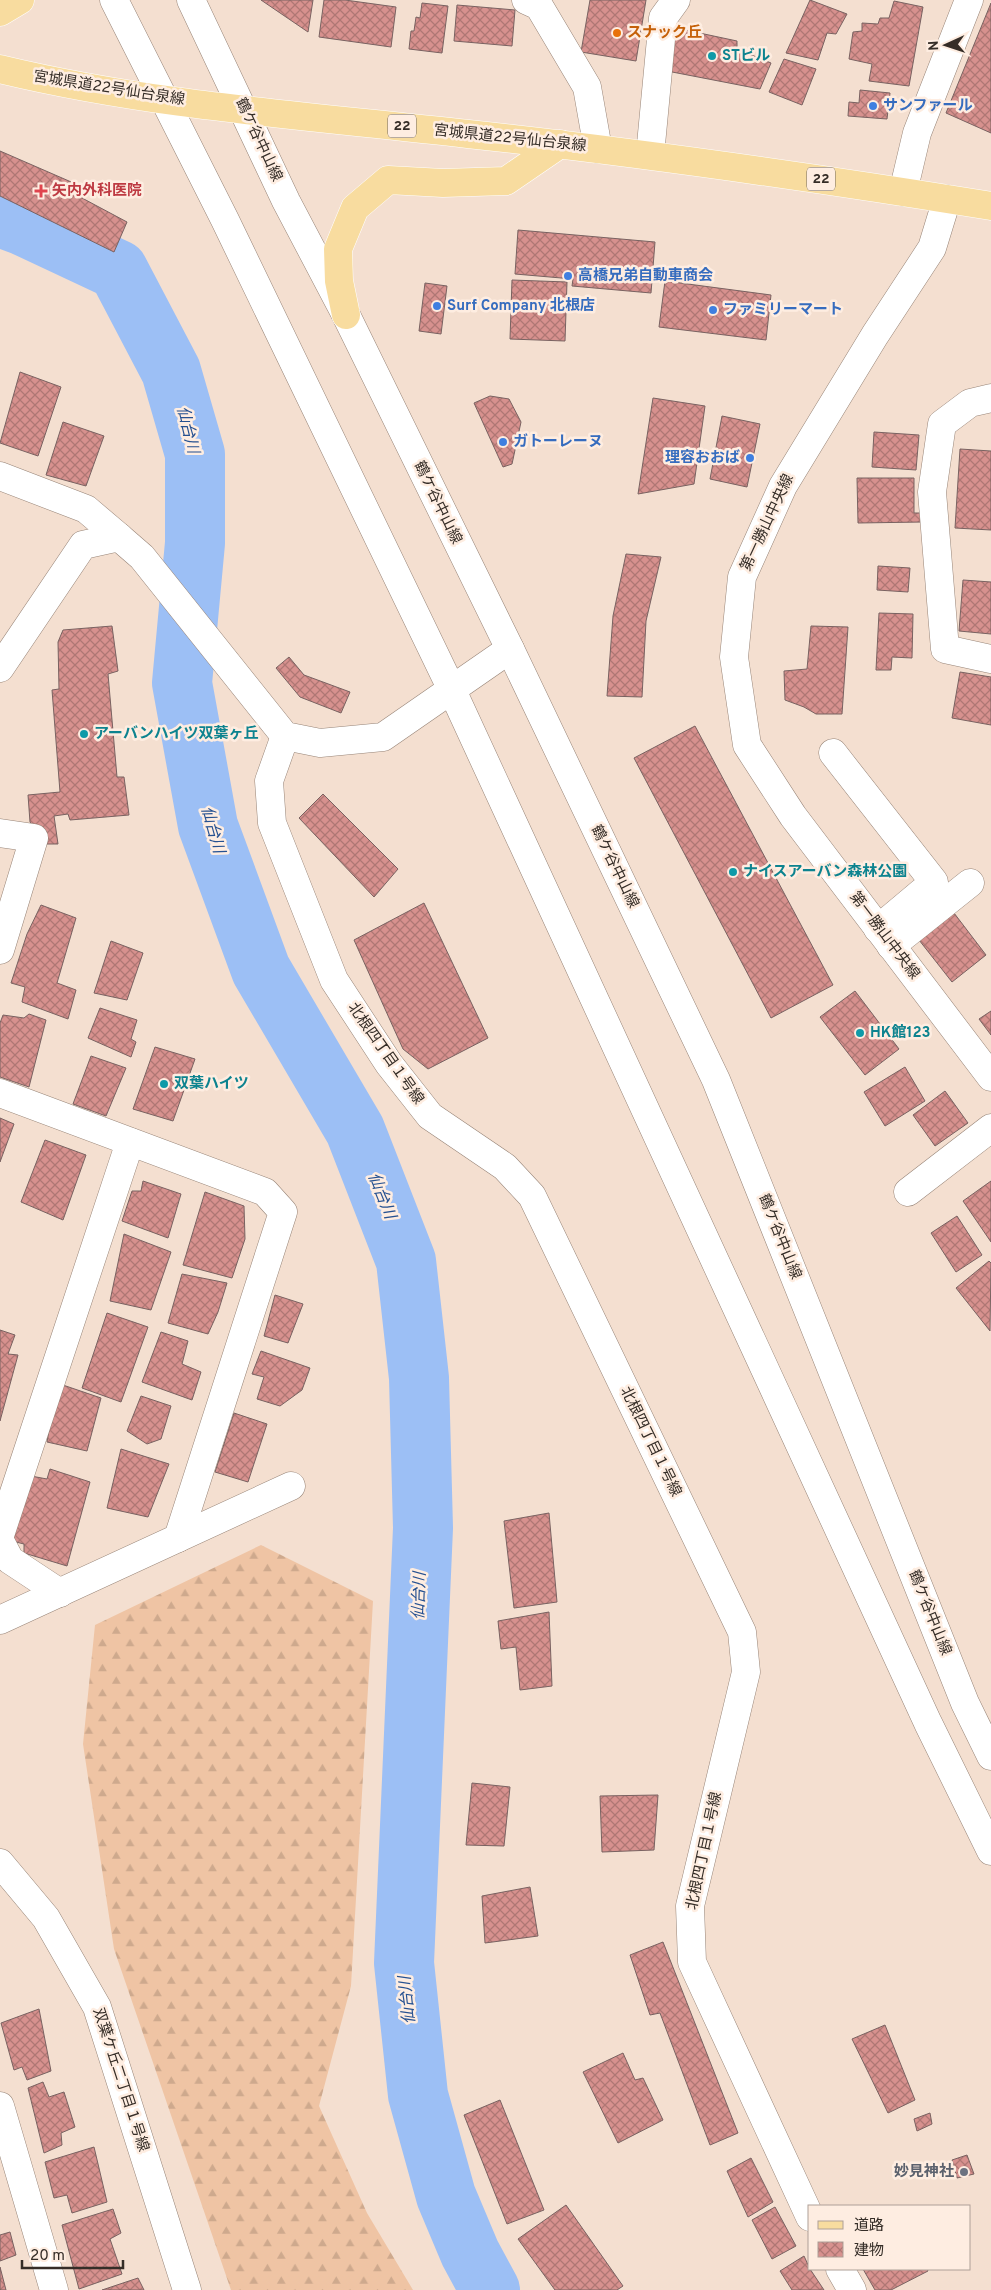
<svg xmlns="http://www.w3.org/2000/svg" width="991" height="2290" font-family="Overpass,'Noto Sans JP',sans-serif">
	<defs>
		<pattern id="forest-firs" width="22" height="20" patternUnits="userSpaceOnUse" patternTransform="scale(1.25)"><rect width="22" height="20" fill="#efc4a4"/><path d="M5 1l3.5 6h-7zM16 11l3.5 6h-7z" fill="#cea98d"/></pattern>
		<pattern id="building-cross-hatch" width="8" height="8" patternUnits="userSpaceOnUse" patternTransform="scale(1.25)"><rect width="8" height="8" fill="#d7918e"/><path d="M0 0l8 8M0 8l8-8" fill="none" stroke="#af7774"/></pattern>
	</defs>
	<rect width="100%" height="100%" fill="#f4dfd0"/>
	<polygon fill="url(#forest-firs)" points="261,1545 373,1601 351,1986 319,2106 367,2213 413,2290 231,2290 114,1949 83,1744 95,1625"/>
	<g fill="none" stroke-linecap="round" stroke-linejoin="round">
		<polyline stroke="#9cbff5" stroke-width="60" points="0,217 24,226 118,270 171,371 195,454 195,543 182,683 208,826 261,970 355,1130 406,1261 419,1378 423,1528 404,1963 418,2095 446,2196 470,2253 490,2290"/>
	</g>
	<g fill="url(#building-cross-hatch)" stroke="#796261">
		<polygon points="261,0 313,0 308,32"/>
		<polygon points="324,0 345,0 396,7 391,47 319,37"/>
		<polygon points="590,0 646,0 636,61 581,52"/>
		<polygon points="810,0 847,14 836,34 827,33 818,60 786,53"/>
		<polygon points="894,1 923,7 909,86 869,81 872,64 849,59 853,32 862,31 862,23 878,24 880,18 889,18"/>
		<polygon points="422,3 448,6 442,53 409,49 411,31 414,31 416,17 420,18"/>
		<polygon points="991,3 991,133 946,113"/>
		<polygon points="457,5 515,10 512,46 454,41"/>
		<polygon points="676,28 737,41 737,49 771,63 760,89 667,71"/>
		<polygon points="784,59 816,69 802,105 769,92"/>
		<polygon points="860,90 890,93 887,119 848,116 849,102 859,103"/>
		<polygon points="0,151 85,188 82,198 127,222 114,252 0,196"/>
		<polygon points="518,230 655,242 651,293 572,286 573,279 515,274"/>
		<polygon points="512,280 567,282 565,341 510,339"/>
		<polygon points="665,281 771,295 766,340 659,327"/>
		<polygon points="425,283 447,286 441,334 419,331"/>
		<polygon points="20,372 61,387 38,456 0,443"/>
		<polygon points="490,396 509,399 521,422 512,464 503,467 474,403"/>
		<polygon points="653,398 705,406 694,484 638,494"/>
		<polygon points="722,416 760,424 747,487 710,479"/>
		<polygon points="63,422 104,436 86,486 46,475"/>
		<polygon points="874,432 919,435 916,470 872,467"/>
		<polygon points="960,449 991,451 991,530 955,528"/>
		<polygon points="857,478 914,478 914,513 923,513 923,522 858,523"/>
		<polygon points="626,554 661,557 646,621 642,697 607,696 613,616"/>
		<polygon points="878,566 910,568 908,592 877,590"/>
		<polygon points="963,580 991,582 991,634 959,631"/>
		<polygon points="879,613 913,614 912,658 892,657 891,670 876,670"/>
		<polygon points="112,626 118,671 108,674 117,777 124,777 129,815 70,820 68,814 54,816 58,844 47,844 30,822 28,795 60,792 52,690 59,689 58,642 63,630"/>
		<polygon points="811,626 848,627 842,714 816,714 804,707 785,700 784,671 807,669"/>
		<polygon points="289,657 304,675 350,692 341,713 300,697 276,668"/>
		<polygon points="960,672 991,677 991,725 952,718"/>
		<polygon points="695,726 833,985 771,1018 634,758"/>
		<polygon points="323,794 398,869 374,897 299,818"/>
		<polygon points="424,903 488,1038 428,1069 403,1049 354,940"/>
		<polygon points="41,905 76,918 57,983 76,990 68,1019 22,1002 25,987 11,983 27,934"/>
		<polygon points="954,913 986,955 952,982 919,940"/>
		<polygon points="111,941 143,953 127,1000 94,993"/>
		<polygon points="855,991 899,1049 865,1075 820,1017"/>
		<polygon points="100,1008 137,1020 131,1039 136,1042 131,1057 88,1038"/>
		<polygon points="991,1011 991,1035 979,1019"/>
		<polygon points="29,1014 46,1020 29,1087 0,1077 0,1023 3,1015 24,1018"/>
		<polygon points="155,1047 195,1059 173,1121 133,1109"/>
		<polygon points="91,1056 126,1068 106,1116 73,1104"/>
		<polygon points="905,1067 925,1101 885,1126 864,1092"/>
		<polygon points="945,1091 968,1123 935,1146 913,1115"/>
		<polygon points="0,1118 14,1124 0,1162"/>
		<polygon points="45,1140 86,1155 63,1220 21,1202"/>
		<polygon points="143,1181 181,1194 168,1238 122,1221 132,1191 141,1191"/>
		<polygon points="991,1181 991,1242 963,1201"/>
		<polygon points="205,1192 244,1206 245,1239 232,1278 183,1265"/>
		<polygon points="957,1216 982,1255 956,1272 931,1233"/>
		<polygon points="124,1234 171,1252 151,1310 110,1301"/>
		<polygon points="989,1261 991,1263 990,1331 956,1288"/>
		<polygon points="182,1274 227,1283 218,1312 208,1334 168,1323"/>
		<polygon points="275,1295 303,1304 288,1343 264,1336"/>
		<polygon points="107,1313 148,1327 121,1402 82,1388"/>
		<polygon points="0,1330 15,1335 8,1354 18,1355 0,1421"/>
		<polygon points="161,1332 188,1341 182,1364 201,1372 192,1400 142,1382"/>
		<polygon points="261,1351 310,1368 302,1390 280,1406 257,1399 264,1377 252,1374"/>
		<polygon points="57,1383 101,1398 87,1451 47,1442"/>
		<polygon points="141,1396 171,1406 161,1439 147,1444 127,1431"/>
		<polygon points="234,1413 267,1424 248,1482 215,1472"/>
		<polygon points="121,1449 169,1464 148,1517 107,1508"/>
		<polygon points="50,1469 90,1482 67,1566 24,1553 24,1544 12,1541 31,1476 47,1479"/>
		<polygon points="549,1513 557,1602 514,1608 504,1521"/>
		<polygon points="549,1612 552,1686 520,1690 516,1647 501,1649 498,1621"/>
		<polygon points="472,1783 510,1787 504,1846 466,1845"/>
		<polygon points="658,1795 654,1850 602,1852 600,1796"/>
		<polygon points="530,1887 538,1936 485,1943 482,1896"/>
		<polygon points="663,1942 738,2133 710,2145 660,2013 650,2015 630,1955"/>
		<polygon points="39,2009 51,2071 27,2080 22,2067 14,2070 1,2023"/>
		<polygon points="885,2025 915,2100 888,2113 852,2039"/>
		<polygon points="623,2053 635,2080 643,2078 663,2120 618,2143 583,2072"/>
		<polygon points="43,2082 49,2097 64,2092 75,2127 61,2133 62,2145 44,2153 28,2088"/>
		<polygon points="500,2100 544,2210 507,2224 464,2115"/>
		<polygon points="930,2113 932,2124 917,2131 914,2119"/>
		<polygon points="94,2147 107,2202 72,2213 67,2195 54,2198 45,2162"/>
		<polygon points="967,2155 974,2174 957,2178 952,2160"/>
		<polygon points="751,2158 773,2202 748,2217 727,2171"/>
		<polygon points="566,2205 623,2286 617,2290 555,2290 518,2239"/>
		<polygon points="775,2207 796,2246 772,2259 752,2220"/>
		<polygon points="113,2209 121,2233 110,2239 122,2274 79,2289 62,2225"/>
		<polygon points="10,2232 16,2255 0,2261 0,2235"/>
		<polygon points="804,2256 810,2269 824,2290 792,2290 780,2271"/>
		<polygon points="0,2267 6,2290 0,2290"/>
		<polygon points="863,2269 927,2269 928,2271 891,2290 875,2290"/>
		<polygon points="138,2278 144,2290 102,2290"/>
	</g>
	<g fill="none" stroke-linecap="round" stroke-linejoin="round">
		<defs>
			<g id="minor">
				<polyline points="114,0 225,220 451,688 928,1723 991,1851"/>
				<polyline points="191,0 286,201 346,315 510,649 716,1080 965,1703 991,1756"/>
				<polyline points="526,0 539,6 587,87 598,149"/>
				<polyline points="650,155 663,18 676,0"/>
				<polyline points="903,192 917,133 969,0"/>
				<polyline points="947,199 932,248 875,335 783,486 742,577 734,657 747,745 793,816 991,1077"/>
				<polyline points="991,398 970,403 942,424 932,492 945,649 991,659"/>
				<polyline points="0,476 86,509 119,537"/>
				<polyline points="0,668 83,545 119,537 142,557 285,736 320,743 383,737 510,649"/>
				<polyline points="285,736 269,781 272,823 334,980 389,1064 430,1116 505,1167 532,1196 742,1632 746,1672 690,1906 692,1962 810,2217"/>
				<polyline points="833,753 934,882 878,929"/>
				<polyline points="0,833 34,838 0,950"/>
				<polyline points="891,946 970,883"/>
				<polyline points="0,1093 265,1192 283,1212 178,1538"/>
				<polyline points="908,1192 991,1128"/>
				<polyline points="0,1535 130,1142"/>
				<polyline points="0,1541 10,1560 60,1593"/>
				<polyline points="0,1620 291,1486"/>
				<polyline points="0,1863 46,1918 97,2007 187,2290"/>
				<polyline points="0,2106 54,2290"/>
				<polyline points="840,2269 852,2290"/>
			</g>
			<g id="major">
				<polyline points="0,12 20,0"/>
				<path d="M0 69C153 106 312 116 468 134 643 153 817 178 991 206"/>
				<polyline points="346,315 339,281 338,249 355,208 388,180 443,183 506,181 560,144"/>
			</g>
		</defs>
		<use href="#minor" stroke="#978477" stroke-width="29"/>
		<use href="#major" stroke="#fff" stroke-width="29"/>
		<use href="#minor" stroke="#fff" stroke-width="28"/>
		<use href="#major" stroke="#f8dc9f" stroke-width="28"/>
	</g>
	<circle fill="#e8710a" stroke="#feede1" stroke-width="2" cx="617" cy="33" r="5"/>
	<g fill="#0f9aa8" stroke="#feede1" stroke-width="2">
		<circle cx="712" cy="56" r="5"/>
		<circle cx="84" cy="734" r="5"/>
		<circle cx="733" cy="872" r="5"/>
		<circle cx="860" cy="1033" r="5"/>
		<circle cx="164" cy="1084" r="5"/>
	</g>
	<g fill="#3f7fe0" stroke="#feede1" stroke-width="2">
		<circle cx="873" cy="106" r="5"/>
		<circle cx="568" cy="276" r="5"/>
		<circle cx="437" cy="306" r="5"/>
		<circle cx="713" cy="310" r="5"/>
		<circle cx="503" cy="442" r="5"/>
		<circle cx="750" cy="458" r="5"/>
	</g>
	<path fill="#e0444e" stroke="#feede1" stroke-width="2" d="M38.5 183.5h5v5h5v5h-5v5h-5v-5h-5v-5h5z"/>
	<circle fill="#6b7280" stroke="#feede1" stroke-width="2" cx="964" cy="2172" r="5"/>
	<g text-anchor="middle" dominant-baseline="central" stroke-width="5" stroke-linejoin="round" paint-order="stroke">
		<g fill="#feede1" stroke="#71675f" stroke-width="1">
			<rect x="388" y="114.5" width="28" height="23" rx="4"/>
			<rect x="807" y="167.5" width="28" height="23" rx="4"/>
		</g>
		<g font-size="14" font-weight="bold" fill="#352d27">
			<text x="402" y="126">22</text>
			<text x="821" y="179">22</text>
		</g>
		<g font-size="15" font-weight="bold" fill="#c56008" stroke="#feede1" text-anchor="start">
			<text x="627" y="33">スナック丘</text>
		</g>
		<g font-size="15" font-weight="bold" fill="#0d838f" stroke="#feede1" text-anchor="start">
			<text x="722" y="56">STビル</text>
			<text x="94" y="734">アーバンハイツ双葉ヶ丘</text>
			<text x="743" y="872">ナイスアーバン森林公園</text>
			<text x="870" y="1033">HK館123</text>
			<text x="174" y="1084">双葉ハイツ</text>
		</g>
		<g font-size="15" fill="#352d27" stroke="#feede1">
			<text transform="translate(109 89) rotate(9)">宮城県道22号仙台泉線</text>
			<text transform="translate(510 139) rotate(6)">宮城県道22号仙台泉線</text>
			<text transform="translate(258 140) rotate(65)">鶴ケ谷中山線</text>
			<text transform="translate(437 503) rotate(64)">鶴ケ谷中山線</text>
			<text transform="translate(768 523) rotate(-65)">第一勝山中央線</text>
			<text transform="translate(614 867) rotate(64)">鶴ケ谷中山線</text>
			<text transform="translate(884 936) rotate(53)">第一勝山中央線</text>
			<text transform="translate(385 1054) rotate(55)">北根四丁目１号線</text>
			<text transform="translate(779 1237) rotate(68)">鶴ケ谷中山線</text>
			<text transform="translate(650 1442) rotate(64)">北根四丁目１号線</text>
			<text transform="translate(929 1613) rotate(68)">鶴ケ谷中山線</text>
			<text transform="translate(705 1851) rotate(-78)">北根四丁目１号線</text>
			<text transform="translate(120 2080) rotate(72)">双葉ケ丘二丁目１号線</text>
		</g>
		<g font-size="15" font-weight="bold" fill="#366cbe" stroke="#feede1" text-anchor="start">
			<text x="883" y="106">サンファール</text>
			<text x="578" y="276">高橋兄弟自動車商会</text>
			<text x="447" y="306">Surf Company 北根店</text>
			<text x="723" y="310">ファミリーマート</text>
			<text x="513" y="442">ガトーレーヌ</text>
			<text x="740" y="458" text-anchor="end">理容おおば</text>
		</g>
		<g font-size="15" font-weight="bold" fill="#be3a42" stroke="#feede1" text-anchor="start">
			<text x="52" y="191">矢内外科医院</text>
		</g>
		<g font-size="15" font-weight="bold" fill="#5b616d" stroke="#feede1" text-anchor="end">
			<text x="954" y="2172">妙見神社</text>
		</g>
		<g font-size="16" font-style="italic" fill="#265191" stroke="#feede1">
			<text transform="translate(187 430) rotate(76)">仙台川</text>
			<text transform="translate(212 830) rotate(74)">仙台川</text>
			<text transform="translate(381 1196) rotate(68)">仙台川</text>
			<text transform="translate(420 1596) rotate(-88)">仙台川</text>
			<text transform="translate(408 2000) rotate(-96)">仙台川</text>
		</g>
	</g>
	<rect x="808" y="2205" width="162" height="65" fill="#feede1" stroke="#aea097"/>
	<rect x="818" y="2221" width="25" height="8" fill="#f8dc9f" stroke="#aea097"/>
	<text x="854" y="2230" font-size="15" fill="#352d27">道路</text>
	<rect x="818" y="2242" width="25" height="15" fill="url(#building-cross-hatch)" stroke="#aea097"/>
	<text x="854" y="2255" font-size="15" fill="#352d27">建物</text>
	<g transform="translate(946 45) rotate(267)" stroke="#feede1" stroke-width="4" paint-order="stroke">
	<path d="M0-4L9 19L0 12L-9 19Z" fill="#352d27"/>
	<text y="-8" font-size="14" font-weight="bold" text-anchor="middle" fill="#352d27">N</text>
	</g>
	<path d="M22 2260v8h101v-8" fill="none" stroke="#352d27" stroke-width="2.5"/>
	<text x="30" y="2260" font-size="15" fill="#352d27" stroke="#feede1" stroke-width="4" paint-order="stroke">20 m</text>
</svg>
